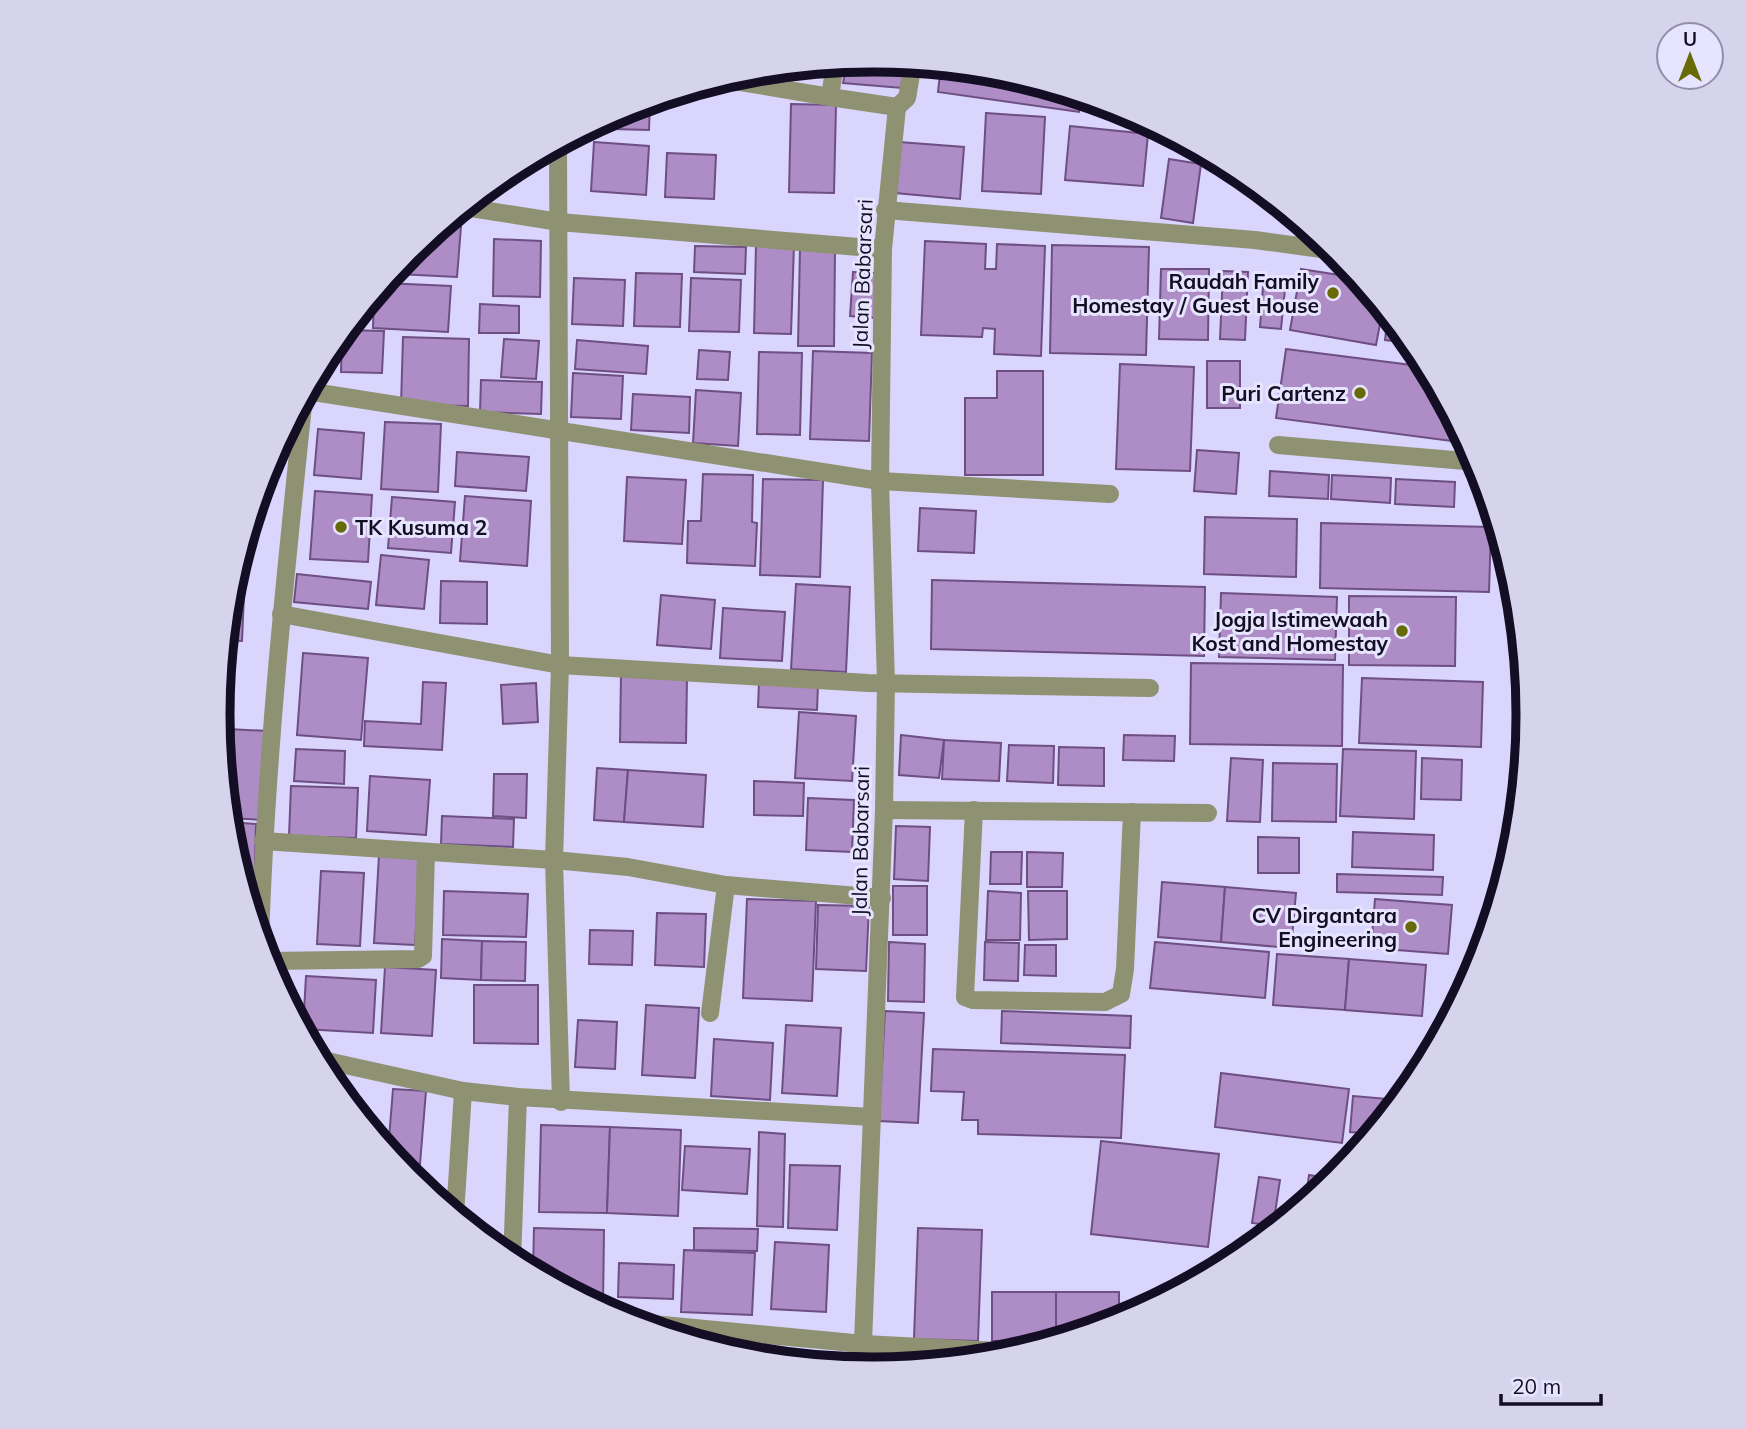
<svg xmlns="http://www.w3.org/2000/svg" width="1746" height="1429" font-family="Mulish,sans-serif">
	<rect width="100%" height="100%" fill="#dad5fc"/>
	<g fill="#ae8cc5" stroke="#6e4f83" stroke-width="2">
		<polygon points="873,60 907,63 902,88 843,83 847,62"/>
		<polygon points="941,66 1001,72 1082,97 1079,112 938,92"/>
		<polygon points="650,101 649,130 611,129 612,115"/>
		<polygon points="791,104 836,105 834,193 789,192"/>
		<polygon points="986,113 1045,117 1041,194 982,191"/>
		<polygon points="612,115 611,129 587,128"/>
		<polygon points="1070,126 1148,134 1143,186 1065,180"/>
		<polygon points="594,142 649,146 646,195 591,191"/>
		<polygon points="899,142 964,147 960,199 895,193"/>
		<polygon points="667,153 716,155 714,199 665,197"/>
		<polygon points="1169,159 1201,164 1193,223 1161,218"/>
		<polygon points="508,171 507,190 485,189"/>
		<polygon points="456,213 462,214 457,277 398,274 399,265 410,251"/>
		<polygon points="494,239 541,241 540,297 493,296"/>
		<polygon points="925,241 986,244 985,269 996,269 997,244 1045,246 1041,356 994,354 995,329 983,328 982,337 921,335"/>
		<polygon points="756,244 794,245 791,334 754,333"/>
		<polygon points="1052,245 1149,247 1146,355 1050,353"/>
		<polygon points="695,246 746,247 745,274 694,272"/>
		<polygon points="800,249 835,250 834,346 798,346"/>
		<polygon points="1161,269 1209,269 1208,340 1159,339"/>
		<polygon points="1301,269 1358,278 1383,308 1376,345 1290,330"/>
		<polygon points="1223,271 1248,272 1245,340 1220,339"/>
		<polygon points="853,272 877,273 875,318 850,316"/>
		<polygon points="636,273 682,274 680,327 634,326"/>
		<polygon points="574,278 625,280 623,326 572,324"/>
		<polygon points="691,278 741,280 739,332 689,331"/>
		<polygon points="384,283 451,286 448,332 373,328 374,295"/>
		<polygon points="1263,287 1285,289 1281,329 1260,327"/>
		<polygon points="480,304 519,306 519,333 479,333"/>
		<polygon points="1388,315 1411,343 1385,340"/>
		<polygon points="345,330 384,331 382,373 341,372 342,334"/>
		<polygon points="403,337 469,339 468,406 401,405"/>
		<polygon points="504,339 539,341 536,379 501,377"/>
		<polygon points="577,340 648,346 646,374 575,369"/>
		<polygon points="1286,349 1427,367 1467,443 1276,418"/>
		<polygon points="699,350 730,352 728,380 697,379"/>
		<polygon points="813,351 872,353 869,441 810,439"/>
		<polygon points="759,352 802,353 800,435 757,434"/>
		<rect x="1207" y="361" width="33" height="47"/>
		<polygon points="1120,364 1194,367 1190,471 1116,469"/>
		<polygon points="997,371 1043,371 1043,475 965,475 965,398 997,398"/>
		<polygon points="573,373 623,376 621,419 571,417"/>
		<polygon points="481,380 542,382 541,414 480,412"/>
		<polygon points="696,390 741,393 738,446 693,443"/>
		<polygon points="633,394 690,397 689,433 631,430"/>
		<polygon points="385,422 441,424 438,492 381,489"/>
		<polygon points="318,429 364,433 361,479 314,475"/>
		<polygon points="1197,450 1239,453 1236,494 1194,491"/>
		<polygon points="457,452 529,457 526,491 455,486"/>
		<polygon points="1270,471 1329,475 1328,499 1269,496"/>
		<polygon points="703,474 753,475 752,522 757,523 755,566 687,563 688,521 701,521"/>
		<polygon points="1332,475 1391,478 1390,503 1331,499"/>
		<polygon points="627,477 686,480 682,544 624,541"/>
		<polygon points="763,479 823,480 820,577 760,575"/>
		<polygon points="1396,479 1455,482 1454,507 1395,504"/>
		<polygon points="315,491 372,495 368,562 310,559"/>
		<polygon points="465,496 531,501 527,566 460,561"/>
		<polygon points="392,497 455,502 451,553 388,548"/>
		<polygon points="920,508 976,511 974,553 918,551"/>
		<polygon points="1205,517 1297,519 1296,577 1204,574"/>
		<polygon points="1321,523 1491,527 1489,592 1320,588"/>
		<polygon points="381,555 429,560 424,609 376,605"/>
		<polygon points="297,574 371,582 368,609 294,602"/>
		<polygon points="932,580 1205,587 1204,656 931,649"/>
		<polygon points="441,581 487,582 487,624 440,623"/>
		<polygon points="796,584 850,587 846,672 791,669"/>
		<polygon points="1221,593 1337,597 1335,660 1219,657"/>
		<polygon points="230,595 244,595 242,641 225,640"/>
		<polygon points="661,595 715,600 711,649 657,645"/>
		<polygon points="1349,596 1456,597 1455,666 1349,665"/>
		<polygon points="723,608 785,612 782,661 720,658"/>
		<polygon points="303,653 368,658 361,740 297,735"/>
		<polygon points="1191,663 1343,665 1342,746 1190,744"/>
		<polygon points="621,676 687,677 686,743 620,742"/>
		<polygon points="1362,678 1483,682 1481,747 1359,743"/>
		<polygon points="423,682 446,683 442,750 364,746 365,721 421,724"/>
		<polygon points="759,682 818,684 817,710 758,707"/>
		<polygon points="536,683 538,722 503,724 501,685"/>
		<polygon points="799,712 856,716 852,781 795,778"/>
		<polygon points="228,729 268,731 263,820 228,818 225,788"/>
		<polygon points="901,735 944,740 939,778 899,775"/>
		<polygon points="1124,735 1175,736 1174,761 1123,760"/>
		<polygon points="944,740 1001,743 999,781 942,779"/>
		<polygon points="1009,745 1054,746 1053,783 1007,781"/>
		<polygon points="1059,747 1104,748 1104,786 1058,785"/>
		<polygon points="296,749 345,751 344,784 294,781"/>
		<polygon points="1343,749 1416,751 1414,819 1340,816"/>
		<polygon points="1231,758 1263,760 1260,822 1227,821"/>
		<polygon points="1422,758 1462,760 1461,800 1421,799"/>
		<polygon points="1273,763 1337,764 1336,822 1272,821"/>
		<polygon points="597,768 628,770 624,822 594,820"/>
		<polygon points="628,770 706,775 703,827 624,822"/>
		<polygon points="494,774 527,774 526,818 493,816"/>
		<polygon points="370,776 430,780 426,835 367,831"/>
		<polygon points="754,781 804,783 803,816 754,815"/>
		<polygon points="291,786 358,788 356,838 289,836"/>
		<polygon points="808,798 854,800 852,852 806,850"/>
		<polygon points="442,816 514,819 513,847 441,844"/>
		<polygon points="229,822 256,824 254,902 249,902 231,842"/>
		<polygon points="896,826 930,827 928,881 894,879"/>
		<polygon points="1353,832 1434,835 1433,870 1352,867"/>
		<polygon points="1258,837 1299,838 1299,873 1258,873"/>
		<polygon points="991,852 1022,852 1021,884 990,884"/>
		<polygon points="1027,852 1063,853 1062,887 1027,887"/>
		<polygon points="379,855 420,857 415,945 374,943"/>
		<polygon points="321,871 364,873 360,946 317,944"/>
		<polygon points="1337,874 1443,877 1442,895 1337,892"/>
		<polygon points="1162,882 1225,887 1221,942 1158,937"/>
		<rect x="893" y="886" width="34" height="49"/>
		<polygon points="1225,887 1296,893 1291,948 1221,942"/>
		<polygon points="444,891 528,894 526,937 443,935"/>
		<polygon points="988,891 1021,893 1020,940 986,940"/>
		<polygon points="1028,891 1067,891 1067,939 1029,940"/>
		<polygon points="747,899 816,901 812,1001 743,998"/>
		<polygon points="1375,899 1452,905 1448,954 1371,948"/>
		<polygon points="818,905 869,906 866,971 816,969"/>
		<polygon points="657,913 706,914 704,967 655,965"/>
		<polygon points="590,930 633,931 632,965 589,964"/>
		<polygon points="442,939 482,941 481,980 441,978"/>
		<polygon points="482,941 526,942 525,981 481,980"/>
		<polygon points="889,942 925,944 924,1002 888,1001"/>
		<polygon points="985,942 1019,943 1018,981 984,980"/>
		<polygon points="1155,942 1269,952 1265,998 1150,988"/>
		<polygon points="1025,945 1056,945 1056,976 1024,975"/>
		<polygon points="1277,954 1349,959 1345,1010 1273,1005"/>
		<polygon points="1349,959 1426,965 1422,1016 1345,1010"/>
		<polygon points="385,967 436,970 432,1036 381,1033"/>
		<polygon points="306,976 376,980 373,1033 303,1029"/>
		<polygon points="474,985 538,985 538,1044 474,1043"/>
		<polygon points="646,1005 699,1008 695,1078 642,1075"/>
		<polygon points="885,1011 924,1013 918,1123 879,1121"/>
		<polygon points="1002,1011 1131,1016 1130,1048 1001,1043"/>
		<polygon points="578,1020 617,1022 615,1069 575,1067"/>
		<polygon points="786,1025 841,1028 837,1096 782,1093"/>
		<polygon points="714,1039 773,1043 770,1100 711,1096"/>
		<polygon points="933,1049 1125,1055 1121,1138 978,1134 978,1120 962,1120 964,1092 931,1091"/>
		<polygon points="1221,1073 1349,1089 1342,1143 1215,1127"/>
		<polygon points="393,1089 426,1091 420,1164 398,1163 388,1151"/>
		<polygon points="1353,1096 1400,1100 1372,1134 1350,1132"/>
		<polygon points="365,1123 381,1124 380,1141"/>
		<polygon points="541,1125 610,1127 607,1213 539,1212"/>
		<polygon points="610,1127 681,1130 678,1216 607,1213"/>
		<polygon points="759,1132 785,1134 783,1227 757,1226"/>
		<polygon points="1101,1141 1219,1154 1208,1247 1091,1234"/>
		<polygon points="685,1146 750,1149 747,1194 682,1190"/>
		<polygon points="790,1165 840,1166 837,1230 788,1228"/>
		<polygon points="1309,1175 1335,1179 1305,1203"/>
		<polygon points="1259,1177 1280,1180 1273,1226 1252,1223"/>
		<polygon points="534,1228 604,1230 603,1305 596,1305 533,1272"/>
		<polygon points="694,1228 758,1229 757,1251 694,1250"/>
		<polygon points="918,1228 982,1230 978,1341 914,1339"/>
		<polygon points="775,1242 829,1245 826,1312 771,1309"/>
		<polygon points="684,1250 755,1253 752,1315 681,1312"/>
		<polygon points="619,1263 674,1265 673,1299 618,1297"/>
		<polygon points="992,1292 1056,1292 1056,1340 992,1341"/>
		<polygon points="1056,1292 1119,1292 1119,1321 1056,1340"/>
		<polygon points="690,1335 730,1336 730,1352 690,1340"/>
		<polygon points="787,1353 840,1355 840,1366 786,1361"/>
	</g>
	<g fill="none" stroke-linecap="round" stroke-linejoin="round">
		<g stroke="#8f9272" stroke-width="18">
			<polyline points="835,63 830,97 897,107 883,249 880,481 886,683 884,810 862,1368"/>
			<polyline points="722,79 830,97"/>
			<polyline points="897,107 907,98 913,63"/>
			<polyline points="558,144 560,665 554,860 561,1102"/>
			<polyline points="464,207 559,222 883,249"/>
			<polyline points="885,210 1255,240 1336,251"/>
			<polyline points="307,391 880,481 1110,494"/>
			<polyline points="1278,445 1477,462"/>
			<polyline points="281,614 560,665 868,683 1150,688"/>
			<polyline points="884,810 1208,813"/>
			<polyline points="974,810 965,997 973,1000 1105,1002 1121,994 1125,969 1132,812"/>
			<polyline points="263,841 554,860 628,867 726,885 882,898"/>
			<path d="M260 940C266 758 285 577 304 396"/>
			<polyline points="267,961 418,959 423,956 426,853"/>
			<polyline points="710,1013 726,885"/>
			<polyline points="318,1059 463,1091 518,1097 872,1117"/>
			<polyline points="455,1215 463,1091"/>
			<polyline points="512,1261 518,1097"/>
			<polyline points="631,1322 864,1344 1017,1352"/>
		</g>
	</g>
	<g fill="#686a08" stroke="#e7e4ff" stroke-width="2.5">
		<circle cx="1333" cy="293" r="7"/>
		<circle cx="1360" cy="393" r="7"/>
		<circle cx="341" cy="527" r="7"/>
		<circle cx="1402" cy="631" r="7"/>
		<circle cx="1411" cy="927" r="7"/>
	</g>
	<g text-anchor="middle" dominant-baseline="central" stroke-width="6" stroke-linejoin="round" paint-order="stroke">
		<g font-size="21" fill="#130e24" stroke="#e7e4ff">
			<text transform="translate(862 274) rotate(-88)">Jalan Babarsari</text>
			<text transform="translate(860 841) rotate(-89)">Jalan Babarsari</text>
		</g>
		<g font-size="21" font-weight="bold" fill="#130e24" stroke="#e7e4ff" text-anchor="end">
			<text x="1319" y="281">Raudah Family<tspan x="1319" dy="24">Homestay / Guest House</tspan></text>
			<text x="1346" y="393">Puri Cartenz</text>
			<text x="355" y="527" text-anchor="start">TK Kusuma 2</text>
			<text x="1388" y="619">Jogja Istimewaah<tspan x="1388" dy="24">Kost and Homestay</tspan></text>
			<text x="1397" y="915">CV Dirgantara<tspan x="1397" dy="24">Engineering</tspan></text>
		</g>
	</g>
	<path d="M0 0H1746V1429H0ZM872 72H874A642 642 0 0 1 1516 714V715A642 642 0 0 1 874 1357H872A642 642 0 0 1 230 715V714A642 642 0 0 1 872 72Z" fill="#d6d3ed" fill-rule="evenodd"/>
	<path fill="none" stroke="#130e24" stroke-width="9" d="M872 72H874A642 642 0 0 1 1516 714V715A642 642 0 0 1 874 1357H872A642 642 0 0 1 230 715V714A642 642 0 0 1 872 72Z"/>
	<g transform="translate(1690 56)"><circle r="33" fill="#e7e4ff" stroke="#928ea7" stroke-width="2"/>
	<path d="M0-5L12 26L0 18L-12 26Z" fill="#686a08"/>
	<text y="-10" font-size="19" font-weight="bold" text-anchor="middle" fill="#130e24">U</text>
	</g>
	<path d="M1501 1394v10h100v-10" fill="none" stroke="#130e24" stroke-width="3.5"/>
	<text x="1512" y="1394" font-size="21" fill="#130e24" stroke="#e7e4ff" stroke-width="5" paint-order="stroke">20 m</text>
</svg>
